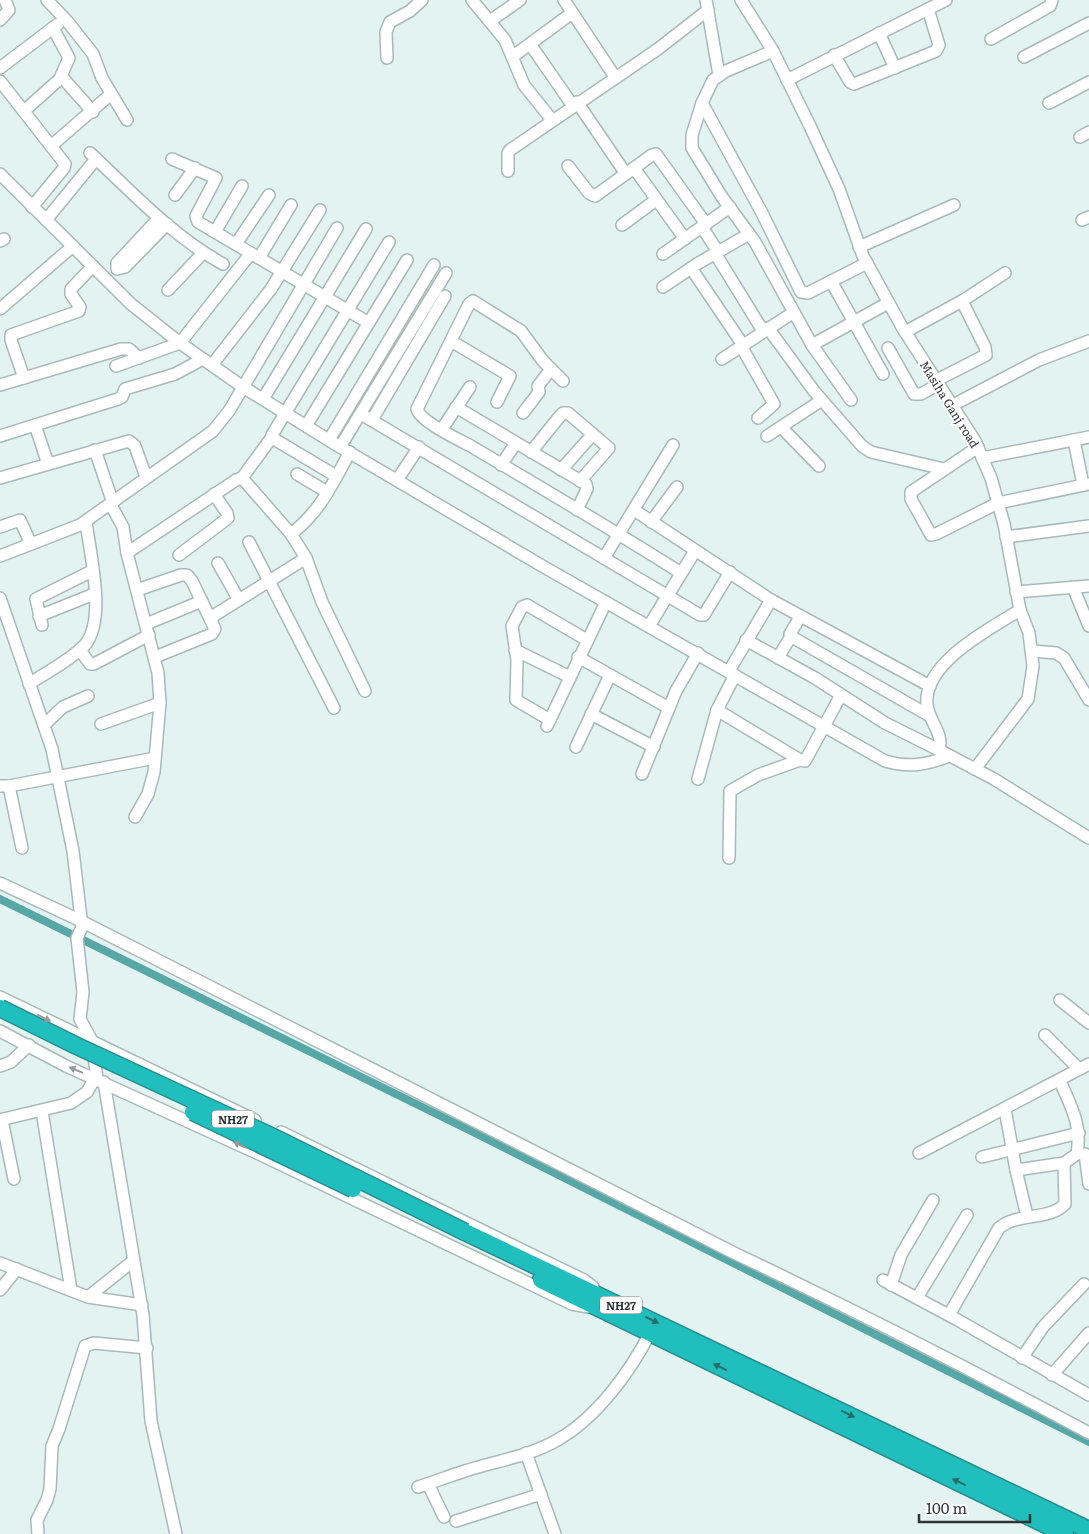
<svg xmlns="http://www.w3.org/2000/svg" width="1089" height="1534" font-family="Literata,serif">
	<rect width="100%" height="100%" fill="#e2f3f2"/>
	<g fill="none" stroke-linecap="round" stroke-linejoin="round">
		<polyline stroke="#56a7a6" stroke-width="8" points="0,899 469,1130 1089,1442"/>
		<defs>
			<g id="minor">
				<polyline points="47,0 67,21 93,54 102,78 127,120"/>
				<polyline points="472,0 505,40 524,85 552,120"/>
				<polyline points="564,0 615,77"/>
				<polyline points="706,0 719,75"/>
				<polyline points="741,0 773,51 810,126 839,189 863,256 902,327 975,441 991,478 1004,524 1020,610 1029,633 1033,666 1028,699 975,769"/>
				<polyline points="0,20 9,10 5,0"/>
				<polyline points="490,21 520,0"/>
				<polyline points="53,28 69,58 61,76 93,112"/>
				<polyline points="879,33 895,68"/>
				<polyline points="991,39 1050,6 1052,0"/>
				<polyline points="530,44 573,106"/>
				<polyline points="773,51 726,71 713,80 702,103 692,135 692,148 722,197 755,242 812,345 851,400"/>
				<polyline points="834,55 850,82 854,84 936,51 939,45 928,9"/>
				<polyline points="512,57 572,13"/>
				<polyline points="1024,57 1089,23"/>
				<polyline points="387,58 386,32 390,22 410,11 422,0"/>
				<polyline points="0,68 58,24"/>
				<polyline points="787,80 946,0"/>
				<polyline points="0,81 65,164 64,168 32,207"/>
				<polyline points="577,102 626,174"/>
				<polyline points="702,103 762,213 801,292 808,293 867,263"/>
				<polyline points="1049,103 1089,82"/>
				<polyline points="24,111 62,77"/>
				<polyline points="1080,137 1089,132"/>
				<polyline points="51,146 111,94"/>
				<path d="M90 153C132 192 172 236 223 264"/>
				<polyline points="172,159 216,178 196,216 198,222 369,323"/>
				<polyline points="568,166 589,193 595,196 652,155 656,154 706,224"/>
				<polyline points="634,168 685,239"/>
				<polyline points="508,171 508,153 510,150 658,49 708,10"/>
				<path d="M0 174 131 304 180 343 243 387 335 444 544 567 885 761C909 768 926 765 949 756"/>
				<polyline points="175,195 195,168"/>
				<polyline points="159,218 117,263 117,269 125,267 167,224"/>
				<polyline points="46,220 96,159"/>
				<polyline points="1082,220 1089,217"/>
				<polyline points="622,225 656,200"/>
				<polyline points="702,227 718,252"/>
				<polyline points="215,232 242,186"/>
				<polyline points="0,241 4,239"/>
				<polyline points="236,244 269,195"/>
				<polyline points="859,247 954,205"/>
				<polyline points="715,253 763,331"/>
				<polyline points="663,254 730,207"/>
				<polyline points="259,258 291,205"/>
				<polyline points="691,268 743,345"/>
				<polyline points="831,281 883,374"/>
				<polyline points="663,287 697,264 749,234"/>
				<polyline points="168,290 203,253"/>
				<polyline points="0,309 73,246"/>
				<polyline points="768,328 814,391 862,446 871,452 944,469"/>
				<polyline points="905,332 962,301 1005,273"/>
				<polyline points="451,341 510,376 497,402"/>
				<polyline points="812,345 888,303"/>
				<polyline points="741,346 774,404 758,418"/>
				<polyline points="888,348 914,394 921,394 939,384"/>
				<polyline points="722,359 794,312"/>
				<polyline points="212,365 271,289 320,210"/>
				<polyline points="116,366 180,343 251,253"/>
				<polyline points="24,378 11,340 11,335 79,311 80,307 71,294 71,289 93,266"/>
				<polyline points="937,380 986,355 985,347 962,301"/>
				<path d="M563 381 543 361 521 331 473 301 469 304 417 409C420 421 457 439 469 445 540 487 612 529 681 573"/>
				<polyline points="0,385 121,349 129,349 139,358"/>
				<polyline points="263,399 366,229"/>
				<polyline points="953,405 1039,360 1089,341"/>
				<polyline points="456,407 586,484 587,489 577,510"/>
				<polyline points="523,413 539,392 538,386 551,369"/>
				<polyline points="361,414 700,615 704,615 730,572"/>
				<polyline points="372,420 445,296"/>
				<polyline points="35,425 48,464"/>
				<polyline points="306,426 407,260"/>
				<polyline points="781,427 819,466"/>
				<polyline points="442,429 470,387"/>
				<polyline points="0,436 118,399 122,397 125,389 175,374 203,359"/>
				<polyline points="767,436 822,400"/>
				<polyline points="329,440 434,265"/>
				<polyline points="1074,440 1083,485"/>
				<polyline points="340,447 446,273"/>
				<polyline points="978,447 911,492 911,499 931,535 936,534 998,503 1089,484"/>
				<polyline points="95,450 113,503"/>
				<polyline points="531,452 560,416 563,413 568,413 609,448 580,481"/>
				<polyline points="982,458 1089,437"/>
				<polyline points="501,465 516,443"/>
				<polyline points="561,470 593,434"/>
				<polyline points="297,474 327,492"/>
				<polyline points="336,476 274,439 272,435 389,242"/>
				<polyline points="0,478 129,441 135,446 146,477"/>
				<polyline points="242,478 272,437"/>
				<polyline points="397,480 419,447"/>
				<polyline points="111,505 123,527 127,553 158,673 160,703 154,772 148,794 135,817"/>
				<polyline points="634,510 771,600 930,686"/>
				<polyline points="651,522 677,487"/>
				<polyline points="0,527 20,520 31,544"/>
				<path d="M291 534C321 511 332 484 350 452"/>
				<polyline points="1006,537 1089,526"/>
				<polyline points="249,542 334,708"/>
				<polyline points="127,553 236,480 242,478 291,534 306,558 322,602 365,691"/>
				<polyline points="179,555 228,518 227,513 214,494"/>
				<polyline points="0,556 80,525 213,431 229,411 337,228"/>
				<polyline points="604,558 673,445"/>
				<polyline points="218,563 239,600"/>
				<polyline points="1073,587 1089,626"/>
				<polyline points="137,590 181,575 187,575 192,581 215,629 212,634 155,657"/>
				<polyline points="1016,592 1089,586"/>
				<polyline points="0,598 52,749 73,851 82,927 77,938 83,992 80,1019 92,1041 97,1079"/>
				<path d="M1020 610C991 628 923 663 927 704 928 721 944 732 939 750L994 779 1089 838"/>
				<polyline points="39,616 94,594"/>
				<polyline points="800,617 790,634 792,637 930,716"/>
				<polyline points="210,618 306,558"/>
				<polyline points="146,624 202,601"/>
				<polyline points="42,625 36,599 92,571"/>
				<polyline points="649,626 695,551"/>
				<polyline points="746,640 815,678 885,723 939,750"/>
				<polyline points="80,650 90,664 94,664 149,635"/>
				<polyline points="515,650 570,677"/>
				<polyline points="1033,651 1056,653 1064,658 1089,700"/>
				<polyline points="578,657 669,708"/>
				<polyline points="778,658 791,636"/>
				<polyline points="729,671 771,600"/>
				<path d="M29 684C47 672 69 661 84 646 107 621 90 554 86 522"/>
				<polyline points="717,710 800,760 805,761 841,695"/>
				<polyline points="591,714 654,747"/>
				<polyline points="550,720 516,700 517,660 512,626 522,607 527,605 587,640"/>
				<polyline points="101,724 160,703"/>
				<polyline points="44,725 63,707 88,696"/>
				<polyline points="547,726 606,602"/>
				<polyline points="576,747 610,675"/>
				<polyline points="642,774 676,691 698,653"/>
				<polyline points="698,779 717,710 735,675"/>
				<polyline points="0,786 9,786 155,758"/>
				<polyline points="9,786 22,848"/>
				<polyline points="729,858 730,791 758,775 800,760"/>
				<path d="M0 883 79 920 734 1253C854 1310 972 1370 1089 1433"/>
				<polyline points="0,997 255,1120"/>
				<polyline points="1060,1000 1089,1023"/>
				<polyline points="0,1031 66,1066 259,1154 572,1304 588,1307"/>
				<polyline points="1045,1035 1079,1069"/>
				<polyline points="0,1066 11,1062 29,1045"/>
				<polyline points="104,1082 143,1315 151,1421 176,1534"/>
				<polyline points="1005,1109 1016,1170 1027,1216"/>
				<polyline points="42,1111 71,1290"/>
				<polyline points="0,1120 71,1103 87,1092 95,1078"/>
				<polyline points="2,1120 14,1179"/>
				<polyline points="281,1132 559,1268 584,1280 593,1287"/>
				<polyline points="919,1153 1089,1064"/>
				<polyline points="1085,1154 1089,1184"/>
				<polyline points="982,1157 1079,1133"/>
				<polyline points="1016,1170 1064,1163"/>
				<polyline points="0,1263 88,1297 142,1305"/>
				<polyline points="883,1280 956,1319 1089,1395"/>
				<polyline points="891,1285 901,1255 933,1200"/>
				<polyline points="0,1290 17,1269"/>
				<polyline points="88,1297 133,1261"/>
				<polyline points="917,1298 967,1215"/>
				<path d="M949 1315 999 1228C1018 1212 1049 1221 1065 1204L1064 1163 1077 1154C1082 1124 1071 1107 1060 1081"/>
				<polyline points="1022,1358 1043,1327 1084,1284"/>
				<polyline points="1052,1375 1089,1333"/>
				<polyline points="526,1453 555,1534"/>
				<polyline points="428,1484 444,1517"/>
				<path d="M418 1487C434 1482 449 1476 465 1471 496 1461 531 1456 559 1439 597 1417 630 1372 650 1333"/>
				<polyline points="456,1521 541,1494"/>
				<polyline points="38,1534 37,1520 47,1500 50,1489 52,1446 59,1429 85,1346 94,1343 147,1348"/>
			</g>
			<g id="highway">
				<polyline points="465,1232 1089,1530"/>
				<polyline points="541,1280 1065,1534"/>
			</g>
		</defs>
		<use href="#minor" stroke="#a9b9b9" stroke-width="14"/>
		<use href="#highway" stroke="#268e8e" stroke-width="19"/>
		<use href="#minor" stroke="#fff" stroke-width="11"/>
		<use href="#highway" stroke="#21bebe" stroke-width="16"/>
		<defs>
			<g id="highway-bridge">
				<polyline points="0,1008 77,1046 273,1137 465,1232"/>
				<polyline points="193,1112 353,1189"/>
			</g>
		</defs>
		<use href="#highway-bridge" stroke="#268e8e" stroke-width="19" stroke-linecap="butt"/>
		<use href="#highway-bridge" stroke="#21bebe" stroke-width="16"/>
	</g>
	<defs><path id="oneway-solid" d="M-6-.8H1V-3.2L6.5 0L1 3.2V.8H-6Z" transform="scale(1.25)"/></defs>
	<g fill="#979a9a">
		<use href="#oneway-solid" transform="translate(44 1018) rotate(26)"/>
		<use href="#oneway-solid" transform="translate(76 1070) rotate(-157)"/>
		<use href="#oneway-solid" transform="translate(240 1145) rotate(-155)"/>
	</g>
	<g fill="#296c6c">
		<use href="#oneway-solid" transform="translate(652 1320) rotate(26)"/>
		<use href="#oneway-solid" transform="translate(720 1367) rotate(-154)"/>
		<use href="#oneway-solid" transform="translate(848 1414) rotate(26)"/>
		<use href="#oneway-solid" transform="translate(959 1482) rotate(-154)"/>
	</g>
	<g text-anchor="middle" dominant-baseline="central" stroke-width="4" stroke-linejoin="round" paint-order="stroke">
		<g fill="#fff" stroke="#6d7272" stroke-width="1">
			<rect x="212" y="1110.5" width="42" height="17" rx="4"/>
			<rect x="600" y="1296.5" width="42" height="17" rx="4"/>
		</g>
		<g font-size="11" font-weight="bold" fill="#2f3535">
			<text x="233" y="1119">NH27</text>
			<text x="621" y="1305">NH27</text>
		</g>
		<g font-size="12" fill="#2f3535" stroke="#fff">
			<text transform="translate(950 404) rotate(58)">Masiha Ganj road</text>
		</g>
	</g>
	<path d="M919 1514v8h111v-8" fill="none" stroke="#2f3535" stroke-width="2.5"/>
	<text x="926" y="1514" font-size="15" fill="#2f3535" stroke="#ffffff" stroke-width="4" paint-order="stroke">100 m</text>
</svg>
